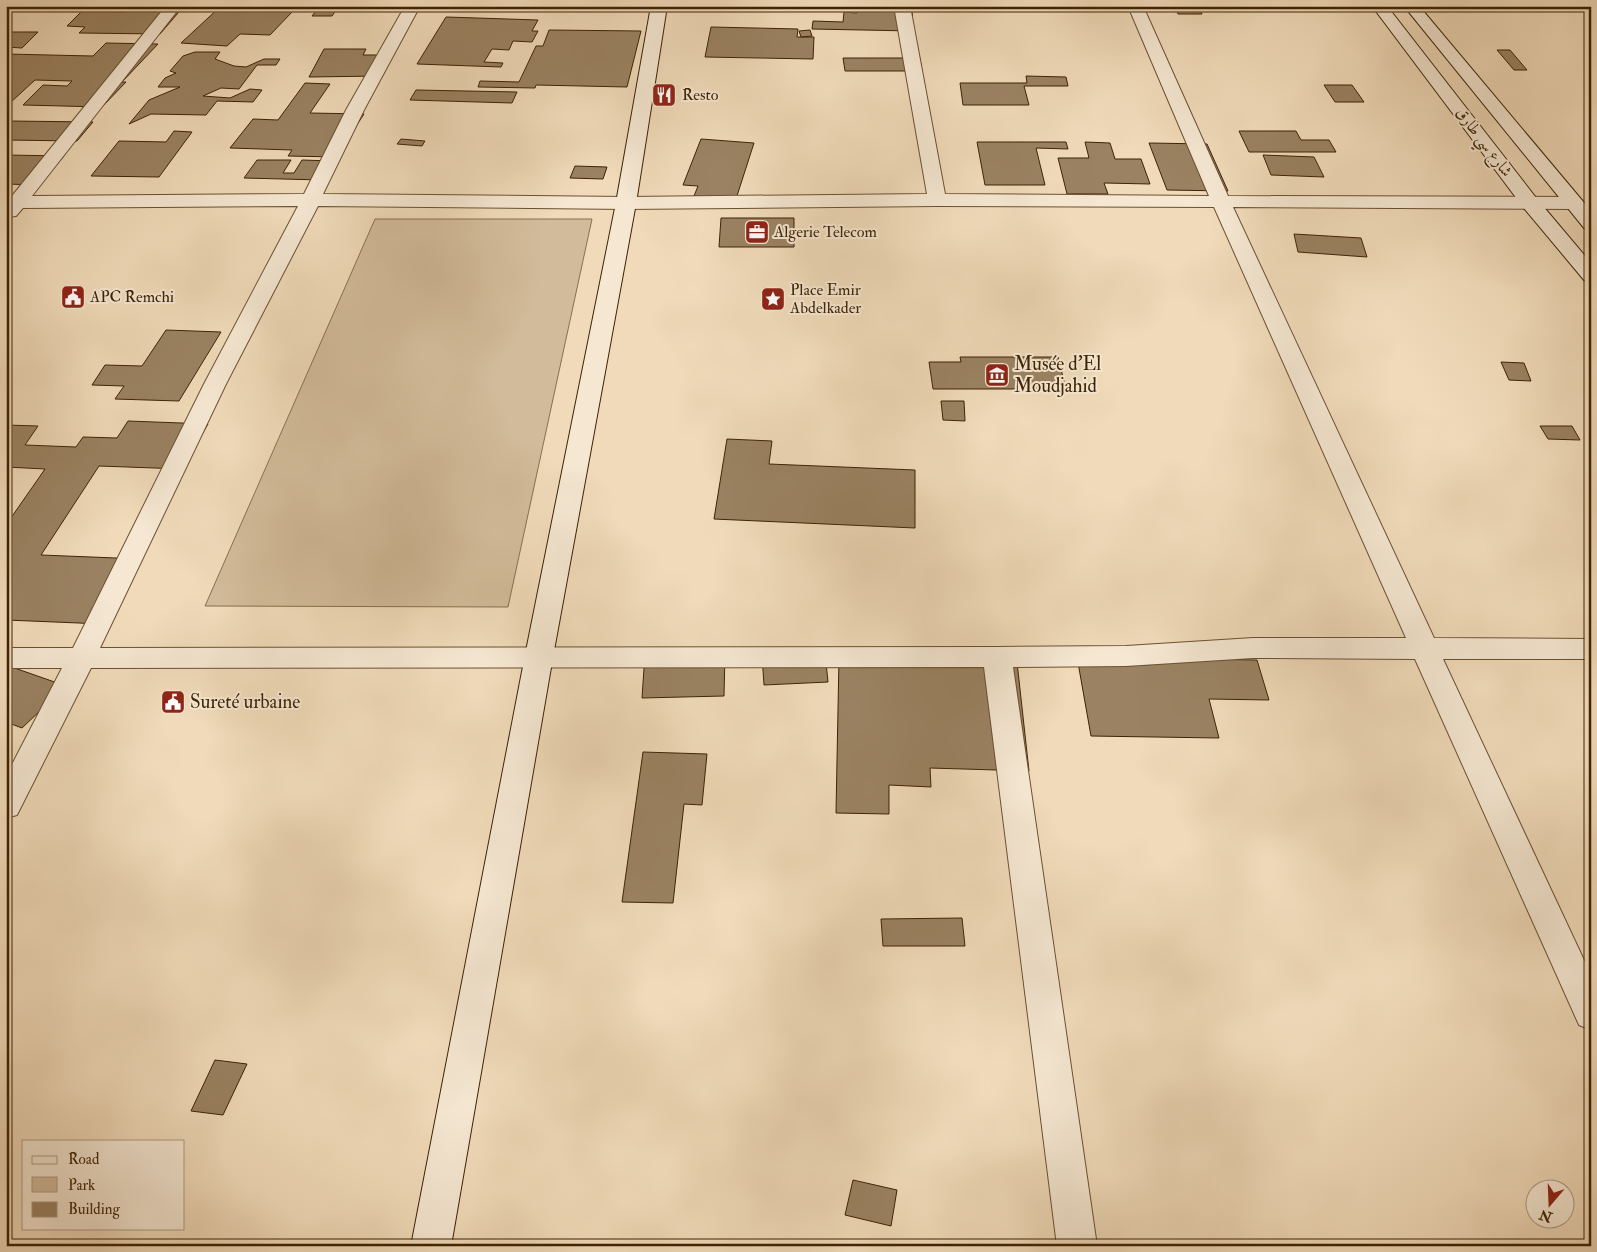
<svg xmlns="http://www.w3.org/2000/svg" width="1597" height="1252" font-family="'IM FELL Double Pica',Amiri,serif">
	<rect width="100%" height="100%" fill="#f0dab9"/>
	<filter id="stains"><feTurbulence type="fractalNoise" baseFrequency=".004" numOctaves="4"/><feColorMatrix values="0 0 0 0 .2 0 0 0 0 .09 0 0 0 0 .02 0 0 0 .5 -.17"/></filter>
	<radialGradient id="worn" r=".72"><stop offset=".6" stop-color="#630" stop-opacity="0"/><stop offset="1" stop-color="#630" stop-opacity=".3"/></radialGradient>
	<polygon fill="#d2bb9a" stroke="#886f4f" points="375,219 592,219 508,607 205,606"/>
	<g fill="#9a8262" stroke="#3d2304">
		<polygon points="122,6 184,6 160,34 79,33 85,27 67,26 82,11 124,12 126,10 118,10"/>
		<polygon points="221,6 261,6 258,9 293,11 270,35 240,34 227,46 181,43"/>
		<polygon points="339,6 332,16 312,16 319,7 269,7"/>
		<polygon points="446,6 512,6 511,9"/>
		<polygon points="858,6 912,6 913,31 812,29 813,21 843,22 844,12 857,13"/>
		<polygon points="1174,6 1198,6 1202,14 1178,14"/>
		<polygon points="446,17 538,20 532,31 538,31 532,42 513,41 509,50 492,49 484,62 503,63 501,67 417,64"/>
		<polygon points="711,27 798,29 797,37 814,37 813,59 705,57"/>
		<polygon points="549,30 641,31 627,87 536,85 535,88 478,87 480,81 519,82 536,46 543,46"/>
		<polygon points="810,30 812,36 801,37 799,31"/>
		<polygon points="6,32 38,32 22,48 6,47"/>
		<polygon points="106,43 158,44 122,82 126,82 102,107 23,105 43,85 67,86 72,81 35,80 11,102 6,102 6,70 9,67 6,67 6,54 93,56"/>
		<polygon points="324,49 366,49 363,55 388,55 379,76 309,77"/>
		<polygon points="1497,50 1510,50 1527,70 1514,70"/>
		<polygon points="195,52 220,52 215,59 234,66 246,67 264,59 280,59 276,65 257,65 239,89 221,88 203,96 230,98 250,89 262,90 253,102 217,101 206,115 151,114 129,124 149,100 180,87 158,87 165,78 176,73 170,71 183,56"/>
		<polygon points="843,58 920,58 922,71 845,71"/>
		<polygon points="1026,76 1066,77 1068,86 1024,86 1029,105 963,105 960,83 1027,83"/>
		<polygon points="305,83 330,84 310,113 364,114 336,157 288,156 292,150 230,148 253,119 278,120"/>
		<polygon points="1324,85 1352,85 1364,102 1335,102"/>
		<polygon points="416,90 517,92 512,103 410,100"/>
		<polygon points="9,121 93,122 77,141 6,140 6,123"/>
		<polygon points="174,131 192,132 159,177 91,176 119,141 166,142"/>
		<polygon points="1239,131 1296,131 1301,140 1329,140 1336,152 1249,152"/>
		<polygon points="401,139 425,141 422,146 397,144"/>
		<polygon points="701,139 754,143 736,199 694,196 698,186 683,185"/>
		<polygon points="977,142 1066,142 1068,149 1036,148 1045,185 985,185"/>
		<polygon points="1085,142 1110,143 1115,159 1141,159 1150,184 1104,183 1108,194 1067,194 1058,158 1089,158"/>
		<polygon points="1149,143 1207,144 1228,191 1167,190"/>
		<polygon points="6,155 64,156 39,185 6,184"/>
		<polygon points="1263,155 1314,157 1324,177 1271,175"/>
		<polygon points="257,160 291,160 283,173 294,173 302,160 333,161 321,180 244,178"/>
		<polygon points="575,166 607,167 603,179 570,178"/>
		<polygon points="721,218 794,218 794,247 719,247"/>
		<polygon points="1294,234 1361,238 1367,257 1298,252"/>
		<polygon points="166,330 221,332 179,401 115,399 124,386 92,385 105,365 142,366"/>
		<polygon points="960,357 1058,357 1066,389 933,389 929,362 961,362"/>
		<polygon points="1501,362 1524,363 1531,381 1509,380"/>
		<polygon points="941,401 964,401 965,421 943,420"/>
		<polygon points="128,421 208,424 182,469 99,466 41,555 141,559 103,624 6,620 6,525 45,469 6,467 6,425 38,426 25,445 76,447 83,437 117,438"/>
		<polygon points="1540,426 1572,426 1580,440 1548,439"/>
		<polygon points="727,439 772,441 769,464 915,470 915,528 714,519"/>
		<polygon points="725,653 724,696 642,698 645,654"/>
		<polygon points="825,653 828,682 764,685 762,656"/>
		<polygon points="1077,657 1257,660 1269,700 1209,699 1219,738 1091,736"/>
		<polygon points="839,658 1017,662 1029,771 930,768 931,787 889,785 889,814 836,813"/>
		<polygon points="6,665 66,686 22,728 6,722"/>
		<polygon points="643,752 707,754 702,805 684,804 673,903 622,902"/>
		<polygon points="962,918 965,946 883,946 881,919"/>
		<polygon points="215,1060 247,1064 223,1115 191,1111"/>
		<polygon points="853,1180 897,1190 891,1226 845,1215"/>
	</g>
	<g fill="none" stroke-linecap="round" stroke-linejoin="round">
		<defs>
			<g id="street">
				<path d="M166 6H181L32 196 304 194 346 110 405 6H420L364 110 323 194 626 197 927 194 894 6H910L945 194 1209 196 1128 6H1143L1228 196 1573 197 1580 199 1583 203 1580 207 1573 209 1233 207 1434 638 1591 639V659H1443L1591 975V1030L1579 1025 1415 659 1253 658 1126 666 1013 667 1097 1246H1057L984 667 91 668 17 815 6 818V776L62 668H6V648H73L204 384 298 206 23 208 16 216 6 217V196H12ZM318 206 626 209 937 206 1214 207 1406 638H1253L1126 646 997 647 100 648 226 384Z"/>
				<polygon points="1580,6 1591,6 1591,15 1586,13"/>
			</g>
			<g id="secondary">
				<polygon points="651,6 667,6 636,203 553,656 451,1246 411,1246 525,656 616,203"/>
				<polygon points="1372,6 1387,6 1537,199 1591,263 1591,282 1584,280 1523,207"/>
				<polygon points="1404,6 1419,6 1591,211 1591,230 1584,228"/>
			</g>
		</defs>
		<use href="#street" stroke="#6a5131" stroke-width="2"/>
		<use href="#secondary" stroke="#3d2304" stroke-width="2"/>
		<use href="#street" fill="#f5e7d2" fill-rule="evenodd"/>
		<use href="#secondary" fill="#f5e7d2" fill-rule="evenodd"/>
	</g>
	<defs>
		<symbol id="restaurant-square" viewBox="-11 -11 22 22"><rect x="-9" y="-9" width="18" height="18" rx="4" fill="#8f2418" stroke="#f5e7d2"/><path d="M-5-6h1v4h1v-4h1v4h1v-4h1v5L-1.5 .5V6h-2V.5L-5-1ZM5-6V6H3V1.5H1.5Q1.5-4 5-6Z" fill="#fff"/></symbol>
		<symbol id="office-square" viewBox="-11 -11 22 22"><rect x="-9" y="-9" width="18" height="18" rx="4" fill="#8f2418" stroke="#f5e7d2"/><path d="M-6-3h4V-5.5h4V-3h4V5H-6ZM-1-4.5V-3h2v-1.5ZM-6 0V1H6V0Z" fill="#fff"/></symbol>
		<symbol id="civic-square" viewBox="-11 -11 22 22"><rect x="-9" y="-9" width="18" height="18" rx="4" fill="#8f2418" stroke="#f5e7d2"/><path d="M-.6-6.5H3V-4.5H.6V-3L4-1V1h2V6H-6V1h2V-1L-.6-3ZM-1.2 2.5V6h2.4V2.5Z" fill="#fff"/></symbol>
		<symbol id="sight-square" viewBox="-11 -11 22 22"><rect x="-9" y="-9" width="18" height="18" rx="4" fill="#8f2418" stroke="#f5e7d2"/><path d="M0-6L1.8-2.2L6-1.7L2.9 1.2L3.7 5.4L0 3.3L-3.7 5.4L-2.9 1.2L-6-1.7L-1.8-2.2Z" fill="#fff"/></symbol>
		<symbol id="museum-square" viewBox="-11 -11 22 22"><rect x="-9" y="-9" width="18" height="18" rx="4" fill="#8f2418" stroke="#f5e7d2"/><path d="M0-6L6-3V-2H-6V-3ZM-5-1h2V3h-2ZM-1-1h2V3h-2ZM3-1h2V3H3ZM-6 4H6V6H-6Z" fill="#fff"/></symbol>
	</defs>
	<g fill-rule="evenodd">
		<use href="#restaurant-square" x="650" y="81" width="28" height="28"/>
		<use href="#office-square" x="743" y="218" width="28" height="28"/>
		<use href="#civic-square" x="59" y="283" width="28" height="28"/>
		<use href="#sight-square" x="759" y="285" width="28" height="28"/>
		<use href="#museum-square" x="983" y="361" width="28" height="28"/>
		<use href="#civic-square" x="159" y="688" width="28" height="28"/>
	</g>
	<g text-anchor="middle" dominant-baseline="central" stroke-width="4" stroke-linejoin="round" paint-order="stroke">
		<g font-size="16" fill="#3d2304" stroke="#f5e7d2" text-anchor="start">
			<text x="682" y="95">Resto</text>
			<text x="774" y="232">Algerie Telecom</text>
			<text x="790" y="290">Place Emir<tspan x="790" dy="18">Abdelkader</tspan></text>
			<text x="90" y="297">APC Remchi</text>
		</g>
		<g font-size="16" fill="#3d2304" stroke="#f5e7d2">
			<text transform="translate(1484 142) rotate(53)">شارع سي طارق</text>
		</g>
		<g font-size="19" fill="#3d2304" stroke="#f5e7d2" text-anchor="start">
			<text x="1014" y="364">Musée d'El<tspan x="1014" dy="22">Moudjahid</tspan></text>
			<text x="190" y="702">Sureté urbaine</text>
		</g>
	</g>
	<rect width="1597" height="1252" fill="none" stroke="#f0dab9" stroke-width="25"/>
	<rect x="8" y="8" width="1582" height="1237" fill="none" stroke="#3d2304" stroke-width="2.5"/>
	<rect x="12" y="12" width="1572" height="1227" fill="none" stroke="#3d2304"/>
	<rect x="22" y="1140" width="162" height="90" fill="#f5e7d2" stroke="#ab9980"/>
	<rect x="32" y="1156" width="25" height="8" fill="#f5e7d2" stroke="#ab9980"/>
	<text x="68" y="1164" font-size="15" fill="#3d2304">Road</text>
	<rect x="32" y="1177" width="25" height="15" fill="#d2bb9a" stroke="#ab9980"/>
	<text x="68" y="1190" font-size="15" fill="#3d2304">Park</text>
	<rect x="32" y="1202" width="25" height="15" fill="#9a8262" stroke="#ab9980"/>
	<text x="68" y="1214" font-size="15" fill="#3d2304">Building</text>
	<g transform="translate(1550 1204) rotate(199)"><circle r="24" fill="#f5e7d2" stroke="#ab9980"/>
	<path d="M0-4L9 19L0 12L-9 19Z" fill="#8f2418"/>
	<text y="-8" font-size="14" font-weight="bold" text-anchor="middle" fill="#3d2304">N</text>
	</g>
	<rect width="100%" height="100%" filter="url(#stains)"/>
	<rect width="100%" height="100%" fill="url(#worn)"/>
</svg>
